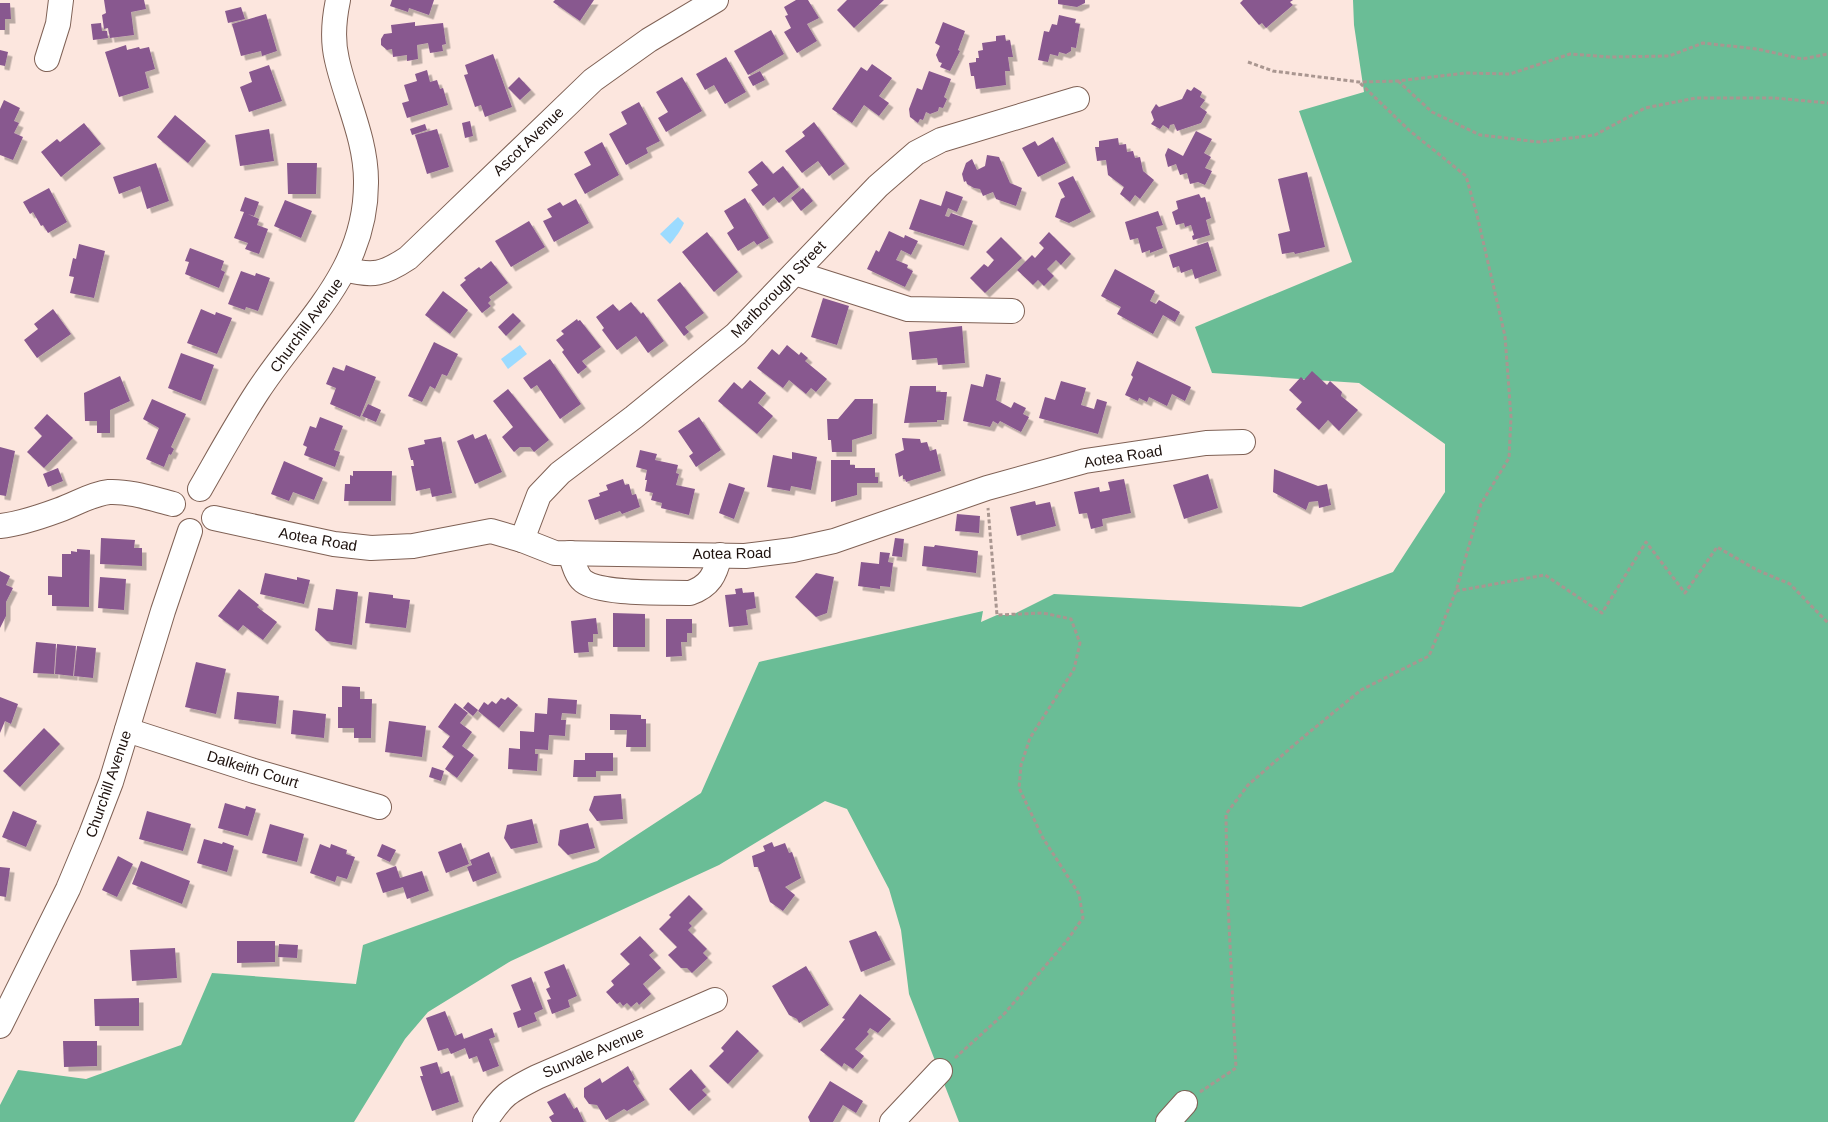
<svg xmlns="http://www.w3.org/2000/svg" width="1828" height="1122" font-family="Helvetica,sans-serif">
	<defs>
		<filter id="shadow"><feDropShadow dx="4.5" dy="4.5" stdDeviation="0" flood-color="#0004"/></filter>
	</defs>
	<rect width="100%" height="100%" fill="#fce6de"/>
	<polygon fill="#6abd96" points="1353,0 1828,0 1828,1122 959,1122 909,994 901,930 889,889 847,809 825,801 719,865 511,961 428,1012 405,1039 354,1122 0,1122 0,1105 18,1070 86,1079 181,1045 212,973 356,984 363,945 597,861 701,793 759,662 983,611 981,622 997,615 1012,615 1054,594 1301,607 1393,572 1445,492 1445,444 1359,383 1212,373 1195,327 1352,262 1299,111 1364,92 1354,25"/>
	<g fill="#9cdbff">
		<path d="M678 217 684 223C681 230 675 238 670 244L660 234Z"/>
		<polygon points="520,345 527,354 508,369 501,359"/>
	</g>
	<g fill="#88588f" filter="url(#shadow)">
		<polygon points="104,0 144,0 146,9 131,12 134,35 110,38 108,28 104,29 102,15 106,13"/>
		<polygon points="392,0 434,0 429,15 409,8 408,12 390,6"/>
		<polygon points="555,0 594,0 580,21 553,2"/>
		<polygon points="796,0 808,0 819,18 807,24 817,41 797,53 784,32 791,28 785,16 788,15 784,7"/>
		<polygon points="847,0 884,0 854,28 837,10"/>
		<polygon points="1058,0 1085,0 1085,3 1077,7 1058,4"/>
		<polygon points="1243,0 1293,0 1290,2 1293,5 1266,28 1262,23 1259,25 1240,3"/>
		<polygon points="0,3 10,3 11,19 5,19 5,30 0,30"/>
		<polygon points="241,7 245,19 228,23 225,11"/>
		<polygon points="266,14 277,51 262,56 261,51 241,56 232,24"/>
		<polygon points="1059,15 1076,19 1075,23 1080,24 1076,48 1071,47 1071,51 1066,54 1059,52 1058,56 1050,54 1048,62 1038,60 1044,31 1049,32 1052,24 1057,25"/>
		<polygon points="415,22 415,26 443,23 446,44 442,45 443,51 430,53 428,43 417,45 418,59 407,61 407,55 393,57 392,49 387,50 381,45 381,39 384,34 392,33 391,25"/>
		<polygon points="943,22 965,31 958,50 960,51 950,71 940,67 942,63 939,62 936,55 940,46 935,43"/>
		<polygon points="101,23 102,31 107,31 108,38 93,40 91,24"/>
		<polygon points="771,30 784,54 748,75 734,51"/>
		<polygon points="1005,35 1006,41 1010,40 1013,57 1008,57 1010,71 1005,71 1006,85 976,89 974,76 971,76 969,63 976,62 976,58 979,58 978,51 983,50 982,43 996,41 996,36"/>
		<polygon points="126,45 127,50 139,47 140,49 149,47 155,69 145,72 149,88 119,97 105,52"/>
		<polygon points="0,50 8,52 5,66 0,65"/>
		<polygon points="493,54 512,107 485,117 481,105 475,107 464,75 468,74 465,65"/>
		<polygon points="726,57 746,92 725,104 714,85 705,90 696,74"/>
		<polygon points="872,64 892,78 879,96 889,103 879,116 864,105 852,123 832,109 861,67 867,71"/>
		<polygon points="269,65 282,101 249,112 240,87 252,82 249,72"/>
		<polygon points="427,70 430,82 437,80 440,89 443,88 448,105 407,118 402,103 409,101 404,85 417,81 415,74"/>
		<polygon points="760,71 765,80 753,86 748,77"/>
		<polygon points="929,71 951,79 944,97 947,99 943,108 939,107 938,111 930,114 926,112 923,120 920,119 918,123 910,117 909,109 917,88 922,90"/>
		<polygon points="519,77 531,90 520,100 508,88"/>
		<polygon points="682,77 702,111 666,132 658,118 668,112 656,92"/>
		<polygon points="1194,87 1202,92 1200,97 1205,100 1200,107 1207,112 1201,123 1177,131 1174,124 1170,125 1169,129 1163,125 1160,129 1151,124 1154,120 1151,112 1156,104 1159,107 1182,99 1187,89 1191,91"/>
		<polygon points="4,100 20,108 14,121 19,123 14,133 23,137 13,160 0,155 0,109"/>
		<polygon points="639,102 660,141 646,148 648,153 626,165 609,134 627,124 621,112"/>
		<polygon points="175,115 206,141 188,163 157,137"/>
		<polygon points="470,121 473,136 465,138 462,123"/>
		<polygon points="814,122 845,164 829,176 818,161 802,173 785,151 805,136 802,132"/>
		<polygon points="84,123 101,144 61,177 41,152 57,139 60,142"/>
		<polygon points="425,124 427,130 412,135 410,129"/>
		<polygon points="269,129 274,161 240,166 235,135"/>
		<polygon points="437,129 449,167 427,174 415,135"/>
		<polygon points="1196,131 1212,139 1204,153 1211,157 1205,168 1212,171 1205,185 1198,182 1190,184 1187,173 1180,175 1176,164 1168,167 1165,155 1168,148 1183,156"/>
		<polygon points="1053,137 1066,163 1038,177 1022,148 1035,141 1038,146"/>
		<polygon points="1118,138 1119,145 1126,144 1127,152 1133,151 1135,158 1140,157 1143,171 1154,180 1140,199 1135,195 1130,202 1120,194 1124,187 1108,175 1106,160 1097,161 1095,147 1099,147 1099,141"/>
		<polygon points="602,142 619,175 585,194 574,174 591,165 584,152"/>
		<polygon points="987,155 999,157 1010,183 1022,188 1016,206 996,199 993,192 983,196 980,189 974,188 967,184 966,181 964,182 962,174 966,163 972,159 977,170 985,166"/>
		<polygon points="762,161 773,174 783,166 799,187 779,203 774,197 763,206 751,190 758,185 748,172"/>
		<polygon points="156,163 169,201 147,209 140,186 119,194 113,177"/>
		<polygon points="287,163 317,163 316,194 288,194"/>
		<polygon points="1307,172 1325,247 1295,254 1294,252 1282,254 1278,234 1290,231 1278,179"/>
		<polygon points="1073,176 1091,212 1069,223 1055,217 1061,199 1065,197 1058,183"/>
		<polygon points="49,188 67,222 48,233 43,225 41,226 33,212 30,214 23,202"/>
		<polygon points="803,188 813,201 801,211 791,198"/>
		<polygon points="946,191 963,197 957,212 948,208 945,216 949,217 951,213 973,221 964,246 909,229 920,199 941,206"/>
		<polygon points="1199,194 1201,198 1205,197 1211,218 1206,220 1210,235 1193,240 1192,236 1194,235 1191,225 1185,227 1184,223 1176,225 1172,212 1178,209 1176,201"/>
		<polygon points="245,197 259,202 254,216 248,214 259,219 257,225 268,229 259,254 245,249 248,243 234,238 244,212 240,211"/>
		<polygon points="745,198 769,238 757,245 754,241 738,251 727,233 734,228 724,211"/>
		<polygon points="576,199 589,223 554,242 543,221 552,217 547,209 560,202 563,206"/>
		<polygon points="285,200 312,211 301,238 274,226"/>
		<polygon points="1158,211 1163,225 1156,227 1163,248 1150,253 1150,250 1142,253 1138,238 1130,240 1125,222"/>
		<polygon points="529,221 545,247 511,267 495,241"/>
		<polygon points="889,231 904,238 905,235 918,241 911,255 901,250 896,260 908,265 907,268 913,271 905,287 867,269 876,250 879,252"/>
		<polygon points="707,232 738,272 714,292 682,252"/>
		<polygon points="1049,232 1071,254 1061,265 1056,260 1047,269 1054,276 1044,286 1038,280 1033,285 1017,270 1032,255 1035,258 1044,248 1039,243"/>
		<polygon points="1001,237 1022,258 985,293 970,278 984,264 988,267 994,260 986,252"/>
		<polygon points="1208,242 1217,271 1195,279 1192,269 1181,273 1179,266 1173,268 1169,255"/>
		<polygon points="79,244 105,251 94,298 70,293 74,277 69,276 73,258 76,259"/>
		<polygon points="190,248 224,261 221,270 225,272 219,288 185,274 189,262 185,261"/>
		<polygon points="491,261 508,283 489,297 491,300 488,303 491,306 482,313 460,285 466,280 464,278 479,267 481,269"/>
		<polygon points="1115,269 1155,291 1150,301 1156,304 1159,300 1180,312 1175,322 1163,315 1153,334 1117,314 1121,307 1101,296"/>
		<polygon points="241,271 255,276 256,273 270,278 258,311 246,307 245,310 228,304"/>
		<polygon points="680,282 704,313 685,327 689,332 684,336 657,300"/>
		<polygon points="443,291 468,310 450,334 425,315"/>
		<polygon points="823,298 849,306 837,345 811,337"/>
		<polygon points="631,302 641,314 643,312 664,341 648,353 636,336 617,350 602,330 604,328 596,317 613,304 619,311"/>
		<polygon points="53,309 71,334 37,358 24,340 38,329 34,324"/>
		<polygon points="201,309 215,315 216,312 232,318 217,354 187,343"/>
		<polygon points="513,313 521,321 506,336 498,327"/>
		<polygon points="577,319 578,321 580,320 601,347 582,361 587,367 578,374 562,352 564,350 556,340 564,334 561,331"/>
		<polygon points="962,326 965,363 938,365 937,358 912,360 909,332"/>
		<polygon points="434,342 458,354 447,376 442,374 435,389 430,386 422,402 408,396"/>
		<polygon points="787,345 799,355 801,352 808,358 805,361 827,379 816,392 811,388 806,394 789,380 783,388 757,368 772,349 779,355"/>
		<polygon points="181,353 214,365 201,401 168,388"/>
		<polygon points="550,359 581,404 560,419 537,385 531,389 523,378"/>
		<polygon points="1137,361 1191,387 1185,401 1172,394 1167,406 1149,397 1147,402 1139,398 1138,401 1125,395 1133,377 1131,375"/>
		<polygon points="346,365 376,377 360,417 330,404 336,388 326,384 333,367 344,371"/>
		<polygon points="1312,371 1327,385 1330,381 1342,392 1341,396 1358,410 1339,431 1328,420 1319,430 1296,409 1302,402 1289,390 1301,377 1304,380"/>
		<polygon points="986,374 1001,378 996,400 1011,408 1014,402 1026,408 1023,414 1029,417 1021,432 1000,421 998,424 993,421 990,427 963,421 971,384 983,387"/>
		<polygon points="120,376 130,401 110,410 110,433 97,433 97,421 85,421 84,393"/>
		<polygon points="750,380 766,393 758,403 773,416 757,434 718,401 734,382 742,389"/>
		<polygon points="1061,381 1086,388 1081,405 1094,409 1097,399 1107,402 1098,434 1039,418 1045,397 1055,400"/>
		<polygon points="910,386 936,386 936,392 947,392 944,420 937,420 937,422 904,423"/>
		<polygon points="508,389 549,440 534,452 530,447 520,447 514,452 502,437 513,427 493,401"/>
		<polygon points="152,399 186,414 171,447 174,449 171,455 169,454 164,467 146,459 159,428 143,419"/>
		<polygon points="855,399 873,399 872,434 852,440 852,452 832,452 831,440 828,440 827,419 838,419"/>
		<polygon points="368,404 381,410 376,422 362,416"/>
		<polygon points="47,414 73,438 44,468 27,452 42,436 34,428"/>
		<polygon points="320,417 343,426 334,450 340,452 335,467 304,455 307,447 303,445 310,426 316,428"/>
		<polygon points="699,417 721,450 696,467 689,456 693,453 678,431"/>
		<polygon points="473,434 475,439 486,434 502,472 475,484 457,441"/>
		<polygon points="441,437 452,493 432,497 430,488 416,491 411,466 414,466 413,460 411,460 408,448 425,444 424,440"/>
		<polygon points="902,438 920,439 921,443 927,442 930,451 936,449 941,471 906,482 905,479 903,479 903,475 899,477 895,454 904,450"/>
		<polygon points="0,447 15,451 6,496 0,495"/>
		<polygon points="640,450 657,454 655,460 678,465 676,473 679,474 676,485 695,489 689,515 661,508 662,503 651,500 653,493 645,491 647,480 645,480 647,470 636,467"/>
		<polygon points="792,452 817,457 811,490 791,486 790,491 767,487 773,455 792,459"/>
		<polygon points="831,460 850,460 850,465 855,465 855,468 875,468 875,477 878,477 878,483 857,483 857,495 831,502"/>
		<polygon points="284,461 323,478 314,500 293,492 289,501 271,494"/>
		<polygon points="58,468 63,481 48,487 43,474"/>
		<polygon points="1274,469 1318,486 1327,484 1331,505 1319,508 1318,501 1309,502 1306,510 1273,492"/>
		<polygon points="353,471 392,471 391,501 344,501 345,484 350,484 350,475 353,476"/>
		<polygon points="1208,474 1218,508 1184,519 1173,485"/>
		<polygon points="623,479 625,485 629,484 632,495 636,494 640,507 622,514 620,511 595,520 588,500 600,496 599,493 608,490 606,485"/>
		<polygon points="1124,479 1131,513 1102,519 1103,526 1091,529 1087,513 1079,514 1074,492 1099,487 1100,492 1110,490 1108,482"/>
		<polygon points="729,483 745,488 734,519 719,513"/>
		<polygon points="1035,501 1036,505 1050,502 1056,526 1017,536 1010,507"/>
		<polygon points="957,514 980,516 979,533 955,531"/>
		<polygon points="101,538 135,540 134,548 142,548 142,566 100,564"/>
		<polygon points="895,538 904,539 902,557 892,556"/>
		<polygon points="935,545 978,551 976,573 922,566 924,546 934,547"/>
		<polygon points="77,549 90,550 89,607 52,606 52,595 48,595 48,576 62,577 62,554 71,554 71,551 77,552"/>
		<polygon points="880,552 890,553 888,562 893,563 890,587 880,586 880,589 858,586 861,562 879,564"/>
		<polygon points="0,571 10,576 6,585 13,588 6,602 6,616 0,628"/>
		<polygon points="265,573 297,580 297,577 310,580 304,604 260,594"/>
		<polygon points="816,573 834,577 827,613 816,617 795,597"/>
		<polygon points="100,577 126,579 124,610 98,608"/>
		<polygon points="742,588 743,593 754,592 756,608 746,610 748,625 729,627 725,595 736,594 735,589"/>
		<polygon points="239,589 259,605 257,607 277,622 263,640 243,625 238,631 218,616"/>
		<polygon points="336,589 358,592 352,645 327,641 315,630 318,608 333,610"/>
		<polygon points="369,592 393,595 393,598 410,600 406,628 365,623"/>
		<polygon points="613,613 645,614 645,647 613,647"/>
		<polygon points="596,618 598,634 593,634 593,642 588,642 589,652 574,653 571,621"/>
		<polygon points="666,619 692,619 692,633 687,633 687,642 681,642 682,656 666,657"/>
		<polygon points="36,642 56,644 54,674 33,673"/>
		<polygon points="57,644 76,646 73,676 55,674"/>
		<polygon points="77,646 96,648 93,678 74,676"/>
		<polygon points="196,662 226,669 216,714 185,707"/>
		<polygon points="342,686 360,687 360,699 372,699 371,738 354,738 354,728 338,728 338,707 342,707"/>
		<polygon points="237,692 279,696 276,724 234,719"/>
		<polygon points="0,697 18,704 11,724 5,721 0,733"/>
		<polygon points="508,697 518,705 499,728 478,711 484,702 488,705 492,701 496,704 501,698 505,700"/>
		<polygon points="548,698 577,700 576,714 562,713 561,720 566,720 565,736 549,735 548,750 535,749 535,754 538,754 537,771 508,769 509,748 520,749 520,731 534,732 535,713 547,714"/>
		<polygon points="468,702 478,710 473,716 463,708"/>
		<polygon points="455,703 468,713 460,723 472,732 462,746 474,755 457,778 445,769 454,756 442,747 450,736 438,727"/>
		<polygon points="293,710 326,714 324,738 291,734"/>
		<polygon points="610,714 641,715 641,719 646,719 646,747 626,747 627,730 610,730"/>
		<polygon points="389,721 426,726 422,757 385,752"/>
		<polygon points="44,728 60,744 20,787 3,771"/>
		<polygon points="585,753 613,753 613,771 596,771 596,777 573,777 574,760 585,760"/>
		<polygon points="432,767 444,771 441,781 429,777"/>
		<polygon points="621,794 623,819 597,821 589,810 594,796"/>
		<polygon points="225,803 245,809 246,806 256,809 248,836 218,828"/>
		<polygon points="13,811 37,821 26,847 2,837"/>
		<polygon points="147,811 191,824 183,851 139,839"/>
		<polygon points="532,819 538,843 511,849 504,838 507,825"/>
		<polygon points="588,823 595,848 568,855 558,845 560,830"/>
		<polygon points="270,824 304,834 297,862 262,853"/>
		<polygon points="204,839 222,844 223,842 234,846 227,872 197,863"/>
		<polygon points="772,842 774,847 785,843 789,853 792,852 801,878 785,887 795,895 783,911 770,902 758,867 754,867 752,856 765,851 763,846"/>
		<polygon points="461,843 469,864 446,873 438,852"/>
		<polygon points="320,844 330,848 331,844 347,850 346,854 355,857 347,879 337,876 335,882 310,873"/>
		<polygon points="382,844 396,850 390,862 377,856"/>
		<polygon points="489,852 497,873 473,882 467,867 472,865 470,860"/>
		<polygon points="118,856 133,864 117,897 102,890"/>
		<polygon points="141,861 190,881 182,904 132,884"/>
		<polygon points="396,866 400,878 422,871 429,891 407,899 403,887 383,893 376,873"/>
		<polygon points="0,867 10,868 6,897 0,896"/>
		<polygon points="689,895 703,909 689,923 692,926 688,930 707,949 703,953 708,958 692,973 687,968 681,968 668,955 677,947 659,929 671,917 669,915"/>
		<polygon points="876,931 891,960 861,972 849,941"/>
		<polygon points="640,936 654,951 649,955 661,968 643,984 651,994 639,1005 637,1002 631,1007 627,1003 623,1006 620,1002 617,1004 606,992 614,985 611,981 630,964 620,954"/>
		<polygon points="237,941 275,941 275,962 237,963"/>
		<polygon points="279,944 298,945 297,958 278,957"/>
		<polygon points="175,948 177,978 132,981 130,950"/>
		<polygon points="564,964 577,996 568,1000 570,1007 552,1014 547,1000 551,999 546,989 550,987 544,972"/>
		<polygon points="806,966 829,1005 799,1023 797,1019 789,1015 772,986"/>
		<polygon points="531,977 543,1009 534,1013 537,1021 518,1028 513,1013 521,1010 511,985"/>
		<polygon points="860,994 891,1019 878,1033 870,1028 867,1032 869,1034 855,1049 864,1056 853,1069 844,1063 842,1067 820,1050 845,1019 842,1018"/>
		<polygon points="139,998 139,1026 95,1026 94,999"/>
		<polygon points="445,1011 455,1036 462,1033 464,1039 492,1028 495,1037 489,1039 499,1066 483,1072 477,1056 469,1059 465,1048 451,1054 448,1048 438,1051 426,1018"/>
		<polygon points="737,1030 759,1051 728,1084 709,1066 724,1051 721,1048"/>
		<polygon points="63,1041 97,1041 97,1066 64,1067"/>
		<polygon points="437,1062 441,1074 449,1071 459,1102 432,1111 420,1076 423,1076 420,1067"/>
		<polygon points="628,1066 635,1079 633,1081 645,1100 627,1111 624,1109 606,1120 597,1105 589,1104 584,1097 584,1088 600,1078 602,1083"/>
		<polygon points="691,1069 706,1087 702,1090 707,1095 689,1111 669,1089"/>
		<polygon points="830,1081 863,1101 856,1113 843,1105 833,1122 810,1122 808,1117"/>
		<polygon points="565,1093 574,1109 577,1107 584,1122 552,1122 549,1117 554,1114 547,1102"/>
	</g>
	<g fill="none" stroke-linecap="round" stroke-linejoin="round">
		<defs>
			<g id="minor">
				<polyline points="47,59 58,24 61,0"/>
				<path d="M345 269C373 277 384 274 408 258L593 80 649 40 716 0"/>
				<polyline points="795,273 908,309 1012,311"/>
				<path d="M200 489C219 456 237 423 258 391 303 322 367 272 366 181 366 139 346 100 337 60 332 40 334 19 338 0"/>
				<polyline points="214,518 334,544 371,548 413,546 491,531 522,540 555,553 745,556 793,550 834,541 987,488 1085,461 1206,443 1243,442"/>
				<path d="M0 526C20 524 40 517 59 510 76 504 91 494 109 492 130 491 153 499 173 504"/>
				<polyline points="522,540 539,495 560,473 634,417 736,334 878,186 916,153 941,140 1077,99"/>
				<path d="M570 553C573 562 576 575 583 581 601 595 666 592 690 593 710 586 715 575 720 555"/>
				<polyline points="127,730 254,771 379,807"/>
				<polyline points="0,1026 68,889 91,834 111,782 163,611 190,531"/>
				<path d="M485 1122C502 1095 509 1091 537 1077L715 1000"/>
				<polyline points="892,1122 940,1071"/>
				<polyline points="1168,1122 1185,1103"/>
			</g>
		</defs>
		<use href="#minor" stroke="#7f6155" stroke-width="26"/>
		<g stroke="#a99690" stroke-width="3" stroke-dasharray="4 2.5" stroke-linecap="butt">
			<polyline points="1248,62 1273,71 1359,82 1398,81 1465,73 1510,74 1570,54 1609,57 1669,56 1703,43 1757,49 1802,59 1828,54"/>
			<polyline points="1398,81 1432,112 1480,135 1539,142 1595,135 1645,108 1696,98 1775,98 1828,103"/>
			<polyline points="1456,591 1545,575 1602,613 1646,542 1685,593 1717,547 1757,570 1790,584 1828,623"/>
			<polyline points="955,1058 1005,1013 1065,943 1083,918 1079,894 1043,838 1019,788 1021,765 1030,738 1074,669 1080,643 1071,619 1043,613 997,615 988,508"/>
			<polyline points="1200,1092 1236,1068 1227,883 1226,814 1248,785 1301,739 1361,690 1429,656 1456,591 1481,504 1509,458 1511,417 1505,336 1477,215 1466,176 1410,131 1359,82"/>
		</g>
		<use href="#minor" stroke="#fff" stroke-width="24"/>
	</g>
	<g text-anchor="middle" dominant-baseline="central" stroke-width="4" stroke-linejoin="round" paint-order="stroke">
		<g font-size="15" fill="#1e120e" stroke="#fff">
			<text transform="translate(528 141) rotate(-44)">Ascot Avenue</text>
			<text transform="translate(778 289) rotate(-46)">Marlborough Street</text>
			<text transform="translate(306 325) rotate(-54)">Churchill Avenue</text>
			<text transform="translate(1123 456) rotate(-9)">Aotea Road</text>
			<text transform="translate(318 539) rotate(10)">Aotea Road</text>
			<text transform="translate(732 553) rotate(-1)">Aotea Road</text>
			<text transform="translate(253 769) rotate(17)">Dalkeith Court</text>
			<text transform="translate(108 784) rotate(-71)">Churchill Avenue</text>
			<text transform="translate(593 1052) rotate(-23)">Sunvale Avenue</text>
		</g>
	</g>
</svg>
